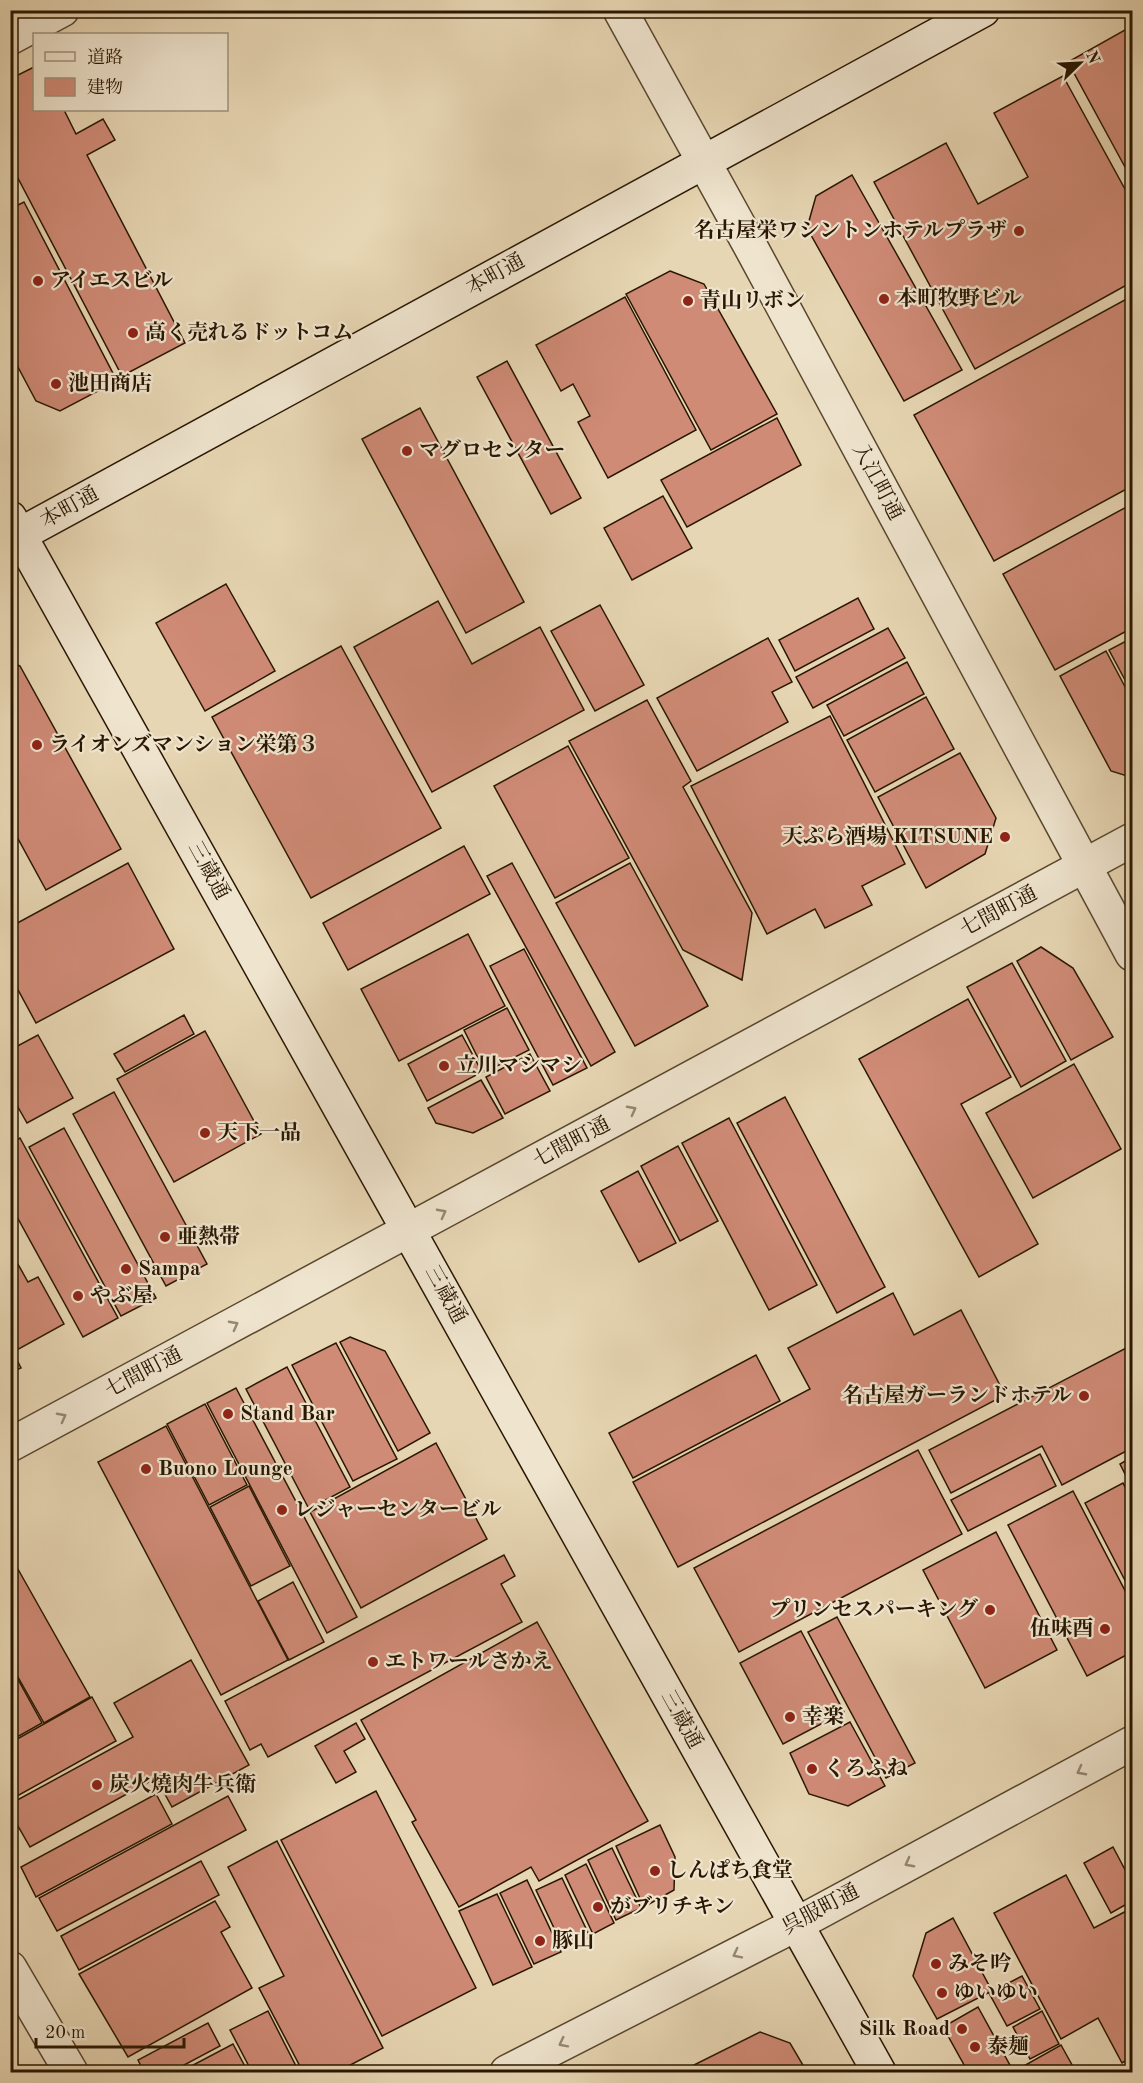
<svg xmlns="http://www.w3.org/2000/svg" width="1143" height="2083" font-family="'Old Standard TT','Noto Serif JP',serif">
	<rect width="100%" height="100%" fill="#e7d6b3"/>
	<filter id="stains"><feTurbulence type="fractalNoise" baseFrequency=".00333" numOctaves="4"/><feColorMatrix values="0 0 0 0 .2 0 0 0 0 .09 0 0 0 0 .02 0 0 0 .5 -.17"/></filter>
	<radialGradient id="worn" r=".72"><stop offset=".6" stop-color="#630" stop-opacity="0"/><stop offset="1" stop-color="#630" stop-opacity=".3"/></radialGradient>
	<g fill="#d08b77" stroke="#291702" stroke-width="1.5">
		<polygon points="1132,26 1132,180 1068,62"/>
		<polygon points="34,67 34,110 64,110 76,134 103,119 115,140 87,155 185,343 122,376 10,163 10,79"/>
		<polygon points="1063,76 1132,202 1132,282 975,369 874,182 946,143 978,204 1028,177 994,113"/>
		<polygon points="852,175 962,370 904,401 807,228 816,196"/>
		<polygon points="24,202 117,381 60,411 36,401 10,352 10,209"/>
		<polygon points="670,271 704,284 777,414 711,450 626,294"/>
		<polygon points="1132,296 1132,486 994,561 914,415"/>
		<polygon points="625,297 696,430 608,478 578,422 590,416 573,384 561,391 536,345"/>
		<polygon points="507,361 581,498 551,514 477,377"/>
		<polygon points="420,408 524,602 466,633 362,439"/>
		<polygon points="777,418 801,465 687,527 661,480"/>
		<polygon points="663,496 692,548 632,580 604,528"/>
		<polygon points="1132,504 1132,628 1055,670 1003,574"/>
		<polygon points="226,584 275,671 205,711 156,623"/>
		<polygon points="858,598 874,629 795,671 779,640"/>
		<polygon points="438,601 472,664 540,627 584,710 432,792 354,647"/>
		<polygon points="600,605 644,685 595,711 551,631"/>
		<polygon points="888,628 905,658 813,708 796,677"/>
		<polygon points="768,638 792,682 772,692 788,722 697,771 657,698"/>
		<polygon points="1132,638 1132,693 1109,650"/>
		<polygon points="341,646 441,828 311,898 212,717"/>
		<polygon points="1106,651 1132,700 1132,773 1127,776 1111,771 1060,676"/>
		<polygon points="10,661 20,666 121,849 46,890 10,824"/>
		<polygon points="907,662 924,694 844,736 827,705"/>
		<polygon points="926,697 954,749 875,792 847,740"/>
		<polygon points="647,700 691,781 683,787 752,913 742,980 683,950 569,741"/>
		<polygon points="830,716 905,864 862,886 872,905 825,928 815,909 767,934 691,786"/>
		<polygon points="568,746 629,858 555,898 494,786"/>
		<polygon points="960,753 996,818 985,854 926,888 878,797"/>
		<polygon points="464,846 490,894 348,970 323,923"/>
		<polygon points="128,863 174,949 36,1023 10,975 10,927"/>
		<polygon points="512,863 615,1052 591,1066 487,876"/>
		<polygon points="630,863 708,1006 635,1046 556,903"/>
		<polygon points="468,934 505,1006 399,1061 361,989"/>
		<polygon points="1041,947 1073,968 1113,1037 1071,1060 1017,961"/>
		<polygon points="524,949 587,1068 553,1085 490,966"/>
		<polygon points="1012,963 1066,1061 1021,1087 967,987"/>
		<polygon points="968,999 1011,1077 961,1104 1038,1244 979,1277 859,1059"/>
		<polygon points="507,1008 529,1050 485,1072 464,1030"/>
		<polygon points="184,1015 194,1034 125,1072 114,1054"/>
		<polygon points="205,1031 261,1134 174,1182 117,1079"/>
		<polygon points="38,1035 73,1098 27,1123 10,1093 10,1050"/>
		<polygon points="462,1035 482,1072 427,1101 408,1064"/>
		<polygon points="530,1054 550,1091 505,1114 486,1077"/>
		<polygon points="1074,1064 1121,1149 1033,1198 986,1113"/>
		<polygon points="481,1080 503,1118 473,1133 436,1123 428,1108"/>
		<polygon points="114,1092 207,1264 166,1286 73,1114"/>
		<polygon points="785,1097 885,1287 837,1313 737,1123"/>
		<polygon points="729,1118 817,1285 769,1310 682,1143"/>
		<polygon points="64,1128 156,1298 121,1316 29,1147"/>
		<polygon points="20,1138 118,1318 83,1337 10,1204 10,1144"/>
		<polygon points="678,1146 718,1221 680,1241 641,1166"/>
		<polygon points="638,1171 676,1243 639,1262 601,1191"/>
		<polygon points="10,1250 28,1282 38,1277 64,1324 13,1352 21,1368 10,1373"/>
		<polygon points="893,1293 914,1335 961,1310 1005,1395 678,1567 633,1482 810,1389 788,1348"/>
		<polygon points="350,1337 385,1351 430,1433 398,1451 340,1342"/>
		<polygon points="336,1343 397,1459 353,1481 292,1365"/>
		<polygon points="1132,1345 1132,1448 1062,1485 1042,1446 951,1493 929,1450"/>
		<polygon points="756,1355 780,1401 633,1478 609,1433"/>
		<polygon points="287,1367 350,1487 309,1509 246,1389"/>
		<polygon points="236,1388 357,1617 327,1633 207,1403"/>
		<polygon points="205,1404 247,1485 209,1505 167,1424"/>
		<polygon points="166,1426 288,1660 221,1695 98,1462"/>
		<polygon points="436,1443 487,1539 361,1608 310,1512"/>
		<polygon points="918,1450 962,1534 739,1652 694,1568"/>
		<polygon points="1040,1454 1056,1486 968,1531 951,1500"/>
		<polygon points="1132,1457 1132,1488 1120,1464"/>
		<polygon points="1123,1483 1132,1501 1132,1594 1085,1503"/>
		<polygon points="249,1486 290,1566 251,1586 210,1507"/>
		<polygon points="1073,1491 1132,1604 1132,1652 1087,1676 1008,1525"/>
		<polygon points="996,1532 1057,1650 985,1688 923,1570"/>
		<polygon points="10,1555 90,1697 44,1723 10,1663"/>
		<polygon points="504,1555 515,1576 501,1584 522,1622 268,1757 261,1744 250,1750 225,1701"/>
		<polygon points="293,1582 324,1642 289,1660 258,1601"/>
		<polygon points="837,1617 915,1763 886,1778 808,1632"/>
		<polygon points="537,1622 648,1821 539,1881 531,1867 459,1907 412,1822 416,1820 361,1720"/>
		<polygon points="801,1631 844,1712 783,1744 740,1663"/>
		<polygon points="191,1660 249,1765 172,1807 156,1778 30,1847 10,1812 10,1804 133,1737 114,1703"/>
		<polygon points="15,1674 42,1723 10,1741 10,1677"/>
		<polygon points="92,1697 116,1741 10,1800 10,1743"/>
		<polygon points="850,1722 885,1786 848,1806 809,1794 790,1753"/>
		<polygon points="356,1723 365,1739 344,1751 356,1772 336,1783 315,1746"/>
		<polygon points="376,1791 476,1988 382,2036 281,1840"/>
		<polygon points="156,1794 172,1824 36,1897 21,1867"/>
		<polygon points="228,1796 246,1830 57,1931 39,1898"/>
		<polygon points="660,1825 675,1857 674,1890 644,1907 616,1846"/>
		<polygon points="277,1841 383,2048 337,2072 303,2072 259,1988 284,1976 228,1867"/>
		<polygon points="1113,1847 1132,1883 1132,1901 1111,1913 1084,1863"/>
		<polygon points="612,1848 641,1908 616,1920 588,1860"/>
		<polygon points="201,1861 219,1895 79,1970 61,1936"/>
		<polygon points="586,1864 614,1923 593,1934 565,1875"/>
		<polygon points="1066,1875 1094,1928 1132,1908 1132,2057 1122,2063 1098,2018 1061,2039 994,1913"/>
		<polygon points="562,1878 590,1937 564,1949 536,1890"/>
		<polygon points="527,1880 561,1952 534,1964 500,1893"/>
		<polygon points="497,1894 532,1967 493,1985 459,1911"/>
		<polygon points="215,1901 230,1927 221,1932 252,1988 128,2057 79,1974"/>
		<polygon points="953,1918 992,1991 937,2019 913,1976 926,1933"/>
		<polygon points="1022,1976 1040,2009 1007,2026 989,1993"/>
		<polygon points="978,2007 1011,2067 1002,2072 968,2072 943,2027"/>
		<polygon points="268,2011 299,2072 252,2072 230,2030"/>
		<polygon points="1042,2011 1059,2044 1030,2059 1013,2027"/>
		<polygon points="208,2023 220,2046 171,2072 144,2072 138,2060"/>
		<polygon points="760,2032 790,2043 807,2072 680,2072"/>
		<polygon points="233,2044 248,2072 180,2072"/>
		<polygon points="1061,2045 1076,2072 1013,2072"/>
	</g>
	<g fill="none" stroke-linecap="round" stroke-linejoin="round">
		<defs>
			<g id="street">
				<polyline points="620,10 753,251 1132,954"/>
				<polyline points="10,38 62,10"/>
				<polyline points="10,1445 1132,840"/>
				<polyline points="10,1968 71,2072"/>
				<polyline points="507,2072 795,1925 1132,1743"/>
			</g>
			<g id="secondary">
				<polyline points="10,518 879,2072"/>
				<polyline points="10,540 983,10"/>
			</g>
		</defs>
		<use href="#street" stroke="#58472e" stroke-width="36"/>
		<use href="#secondary" stroke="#291702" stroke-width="36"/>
		<use href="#street" stroke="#efe4ce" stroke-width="33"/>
		<use href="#secondary" stroke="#efe4ce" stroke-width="33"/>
	</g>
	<defs><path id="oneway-chevron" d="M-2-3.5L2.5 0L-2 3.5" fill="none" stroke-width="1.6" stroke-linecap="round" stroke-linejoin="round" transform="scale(1.5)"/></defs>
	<g stroke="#968872">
		<use href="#oneway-chevron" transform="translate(632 1110) rotate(-28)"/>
		<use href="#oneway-chevron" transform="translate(442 1213) rotate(-28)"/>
		<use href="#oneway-chevron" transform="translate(234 1325) rotate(-28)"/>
		<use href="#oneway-chevron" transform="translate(62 1417) rotate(-28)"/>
		<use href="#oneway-chevron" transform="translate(1081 1771) rotate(152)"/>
		<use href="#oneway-chevron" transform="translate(909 1863) rotate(152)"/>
		<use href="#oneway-chevron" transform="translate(737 1954) rotate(153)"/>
		<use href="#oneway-chevron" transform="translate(563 2043) rotate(153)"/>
	</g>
	<g fill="#8f2418" stroke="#efe4ce" stroke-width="2">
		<circle cx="1019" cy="231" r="6"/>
		<circle cx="38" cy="281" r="6"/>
		<circle cx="884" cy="299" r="6"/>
		<circle cx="688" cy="301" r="6"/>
		<circle cx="133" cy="333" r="6"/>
		<circle cx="56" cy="384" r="6"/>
		<circle cx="407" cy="451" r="6"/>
		<circle cx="37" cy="745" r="6"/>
		<circle cx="1005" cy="837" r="6"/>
		<circle cx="444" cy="1066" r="6"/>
		<circle cx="205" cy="1133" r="6"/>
		<circle cx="165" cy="1237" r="6"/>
		<circle cx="126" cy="1269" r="6"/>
		<circle cx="78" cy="1296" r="6"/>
		<circle cx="1084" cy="1396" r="6"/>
		<circle cx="228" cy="1414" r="6"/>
		<circle cx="146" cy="1469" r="6"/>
		<circle cx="282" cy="1510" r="6"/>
		<circle cx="990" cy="1610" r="6"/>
		<circle cx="1105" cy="1629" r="6"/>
		<circle cx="373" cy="1662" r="6"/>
		<circle cx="790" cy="1717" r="6"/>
		<circle cx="812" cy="1769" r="6"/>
		<circle cx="97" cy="1785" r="6"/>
		<circle cx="655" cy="1871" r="6"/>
		<circle cx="598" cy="1907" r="6"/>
		<circle cx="540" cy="1941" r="6"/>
		<circle cx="936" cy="1964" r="6"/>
		<circle cx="942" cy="1993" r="6"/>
		<circle cx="962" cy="2029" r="6"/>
		<circle cx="975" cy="2047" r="6"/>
	</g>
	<g text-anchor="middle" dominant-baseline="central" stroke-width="4.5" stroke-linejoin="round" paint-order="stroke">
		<g font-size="21" font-weight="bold" fill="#291702" stroke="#efe4ce" text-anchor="start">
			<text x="1007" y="231" text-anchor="end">名古屋栄ワシントンホテルプラザ</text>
			<text x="50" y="281">アイエスビル</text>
			<text x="896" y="299">本町牧野ビル</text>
			<text x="700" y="301">青山リボン</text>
			<text x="145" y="333">高く売れるドットコム</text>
			<text x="68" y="384">池田商店</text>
			<text x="419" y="451">マグロセンター</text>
			<text x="49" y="745">ライオンズマンション栄第３</text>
			<text x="993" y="837" text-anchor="end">天ぷら酒場 KITSUNE</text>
			<text x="456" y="1066">立川マシマシ</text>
			<text x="217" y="1133">天下一品</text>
			<text x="177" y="1237">亜熱帯</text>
			<text x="138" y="1269">Sampa</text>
			<text x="90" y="1296">やぶ屋</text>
			<text x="1072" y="1396" text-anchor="end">名古屋ガーランドホテル</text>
			<text x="240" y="1414">Stand Bar</text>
			<text x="158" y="1469">Buono Lounge</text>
			<text x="294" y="1510">レジャーセンタービル</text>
			<text x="978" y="1610" text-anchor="end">プリンセスパーキング</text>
			<text x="1093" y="1629" text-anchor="end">伍味酉</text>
			<text x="385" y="1662">エトワールさかえ</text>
			<text x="802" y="1717">幸楽</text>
			<text x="824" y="1769">くろふね</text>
			<text x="109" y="1785">炭火燒肉牛兵衛</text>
			<text x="667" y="1871">しんぱち食堂</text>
			<text x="610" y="1907">がブリチキン</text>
			<text x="552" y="1941">豚山</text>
			<text x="948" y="1964">みそ吟</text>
			<text x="954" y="1993">ゆいゆい</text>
			<text x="950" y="2029" text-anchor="end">Silk Road</text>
			<text x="987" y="2047">泰麺</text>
		</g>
		<g font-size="21" fill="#291702" stroke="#efe4ce">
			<text transform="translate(496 275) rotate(-29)">本町通</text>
			<text transform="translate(877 482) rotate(62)">入江町通</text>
			<text transform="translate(70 508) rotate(-29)">本町通</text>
			<text transform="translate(208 871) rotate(61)">三蔵通</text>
			<text transform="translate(999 912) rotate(-28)">七間町通</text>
			<text transform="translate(572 1143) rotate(-28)">七間町通</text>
			<text transform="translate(445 1295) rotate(61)">三蔵通</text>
			<text transform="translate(144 1373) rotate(-28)">七間町通</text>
			<text transform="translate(681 1720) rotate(61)">三蔵通</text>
			<text transform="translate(821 1910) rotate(-28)">呉服町通</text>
		</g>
	</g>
	<rect width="1143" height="2083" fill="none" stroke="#e7d6b3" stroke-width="36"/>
	<rect x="12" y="12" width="1119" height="2059" fill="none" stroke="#291702" stroke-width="3"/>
	<rect x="18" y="18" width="1107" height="2047" fill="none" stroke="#291702" stroke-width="1.5"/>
	<rect x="33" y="33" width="195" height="78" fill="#efe4ce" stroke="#a0927c" stroke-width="1.5"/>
	<rect x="45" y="52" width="30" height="9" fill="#efe4ce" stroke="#a0927c" stroke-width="1.5"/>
	<text x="87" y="63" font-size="18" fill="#291702">道路</text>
	<rect x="45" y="78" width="30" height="18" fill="#d08b77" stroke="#a0927c" stroke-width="1.5"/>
	<text x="87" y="93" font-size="18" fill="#291702">建物</text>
	<g transform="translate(1080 63) rotate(66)" stroke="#efe4ce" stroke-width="4.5" paint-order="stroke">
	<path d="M0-4.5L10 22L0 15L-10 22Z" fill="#291702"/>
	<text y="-9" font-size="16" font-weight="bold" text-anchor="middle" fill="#291702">N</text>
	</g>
	<path d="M36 2038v9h148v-9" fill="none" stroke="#291702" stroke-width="3"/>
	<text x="45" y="2038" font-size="18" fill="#291702" stroke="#efe4ce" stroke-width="4.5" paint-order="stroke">20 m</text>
	<rect width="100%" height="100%" filter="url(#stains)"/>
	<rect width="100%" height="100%" fill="url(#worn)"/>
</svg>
